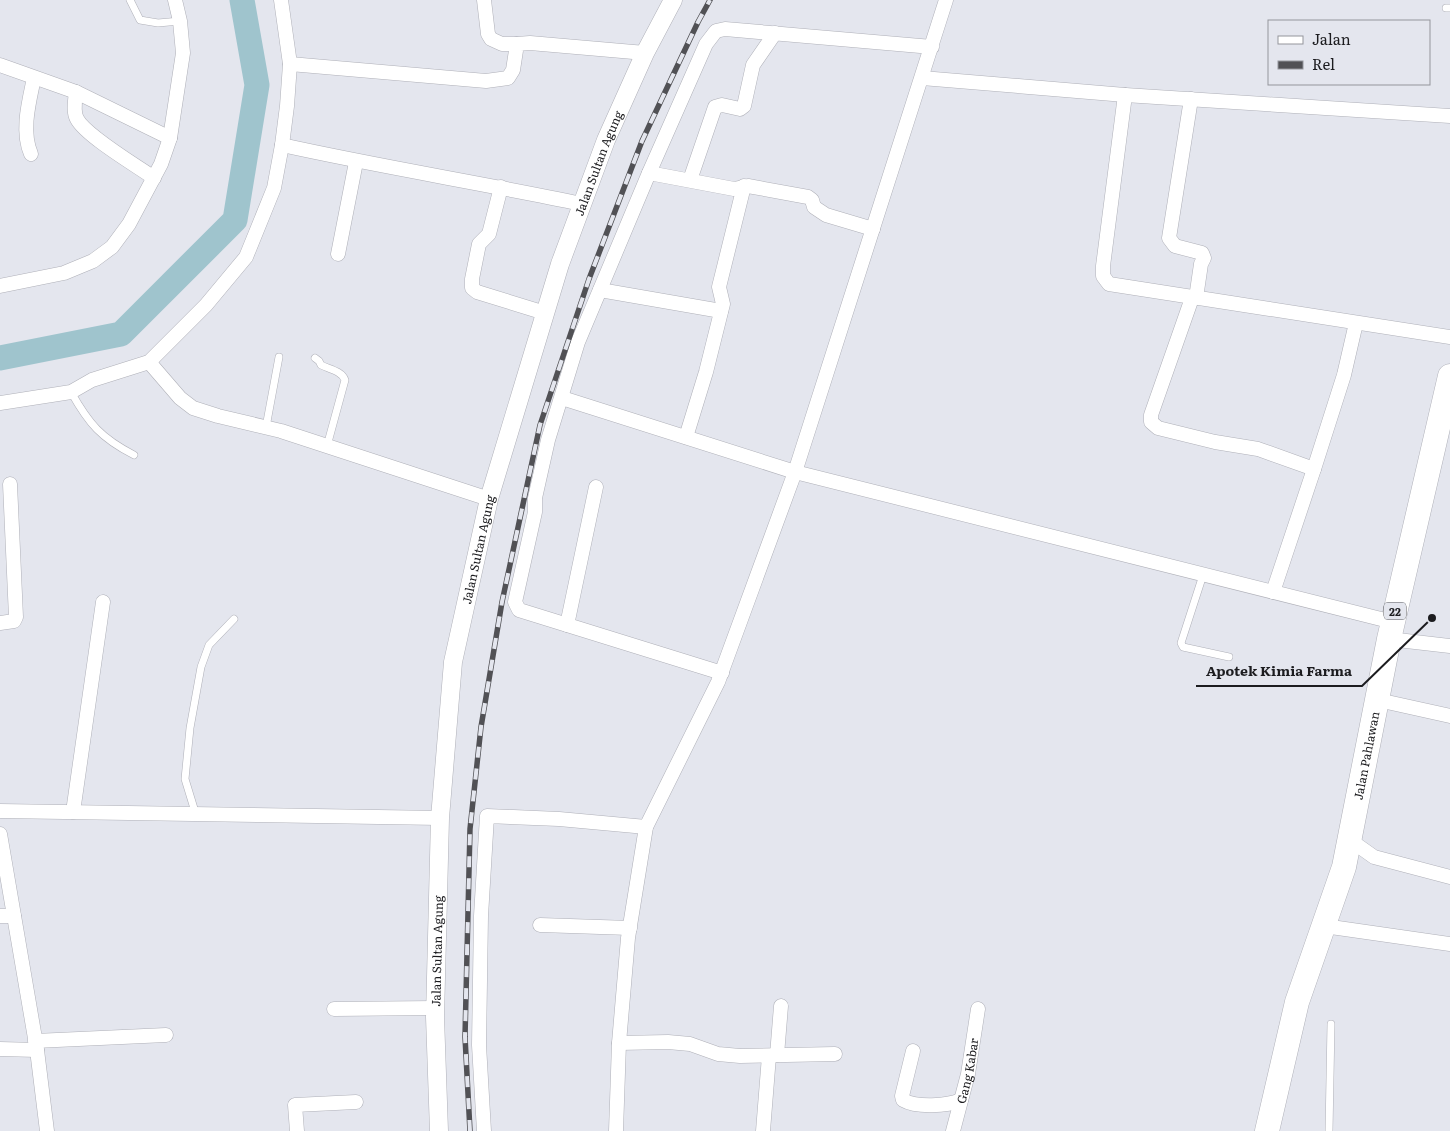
<svg xmlns="http://www.w3.org/2000/svg" width="1450" height="1131" font-family="Literata,serif">
	<rect width="100%" height="100%" fill="#e4e6ee"/>
	<g fill="none" stroke-linecap="round" stroke-linejoin="round">
		<polyline stroke="#9fc4cd" stroke-width="25" points="0,358 121,334 235,220 257,85 242,0"/>
		<defs>
			<g id="service">
				<polyline points="130,0 140,20 158,23 180,21"/>
				<polyline points="1446,8 1450,8"/>
				<path d="M315 358 319 361 321 365C329 369 342 371 345 380L327 446"/>
				<path d="M71 392C89 424 101 438 134 455"/>
				<polyline points="266,427 279,357"/>
				<polyline points="1203,575 1181,643 1183,647 1229,657"/>
				<polyline points="196,815 185,779 190,728 201,667 209,645 234,619"/>
				<polyline points="1329,1131 1331,1024"/>
			</g>
			<g id="minor">
				<polyline points="484,0 488,34 491,39 502,44 517,44"/>
				<polyline points="290,64 486,81 508,78 513,70 517,44 530,43 645,53"/>
				<polyline points="0,65 76,92 170,138"/>
				<polyline points="922,78 1125,95 1450,116"/>
				<path d="M76 92C75 101 73 112 77 119 86 136 137 166 154 178"/>
				<polyline points="1125,95 1103,266 1103,276 1109,284 1450,337"/>
				<polyline points="1191,99 1169,238 1175,246 1202,253 1204,258 1201,264 1196,298"/>
				<path d="M282 145C381 167 482 183 582 204"/>
				<path d="M31 154C21 131 29 102 34 78"/>
				<polyline points="649,173 734,189 748,186 808,197 812,200 814,207 826,215 873,229"/>
				<polyline points="690,180 715,107 722,105 740,109 744,106 753,65 775,33"/>
				<polyline points="501,187 489,234 479,244 472,279 472,288 477,292 545,313"/>
				<polyline points="338,254 356,162"/>
				<polyline points="0,286 64,273 93,261 112,247 129,224 161,164 170,138 183,53 180,21 175,0"/>
				<polyline points="600,290 721,311"/>
				<polyline points="1192,298 1151,415 1151,422 1158,428 1215,442 1258,449 1314,469 1344,375 1356,323"/>
				<polyline points="149,362 180,398 193,408 218,416 281,431 489,499"/>
				<polyline points="562,398 795,472 1393,622"/>
				<polyline points="0,403 71,392 92,380 149,362 206,305 246,257 274,188 282,145 287,106 290,64 281,0"/>
				<polyline points="686,437 706,372 723,304 719,287 744,186"/>
				<polyline points="1273,592 1314,469"/>
				<polyline points="0,623 14,621 16,617 10,484"/>
				<polyline points="567,625 596,487"/>
				<polyline points="1389,639 1450,646"/>
				<polyline points="722,673 519,610 515,602 535,512 535,498 548,440 578,342 649,173 706,44 716,31 725,29 932,47"/>
				<polyline points="1378,700 1450,716"/>
				<polyline points="0,811 440,818"/>
				<polyline points="73,812 103,602"/>
				<polyline points="0,834 37,1050 47,1131"/>
				<polyline points="1350,840 1374,857 1450,877"/>
				<polyline points="0,916 14,916"/>
				<polyline points="540,925 630,928"/>
				<polyline points="1324,926 1450,944"/>
				<polyline points="334,1009 435,1008"/>
				<polyline points="35,1041 166,1035"/>
				<polyline points="619,1043 668,1042 690,1044 718,1054 740,1056 835,1054"/>
				<polyline points="0,1049 37,1050"/>
				<path d="M913 1051 902 1096 903 1100C917 1108 947 1106 961 1100"/>
				<polyline points="777,1055 781,1006"/>
				<polyline points="297,1131 295,1105 356,1102"/>
				<polyline points="484,1131 479,1045 481,916 487,816 559,819 646,827"/>
				<polyline points="616,1131 619,1043 628,938 646,827 718,682 795,472 946,0"/>
				<polyline points="763,1131 769,1056"/>
				<path id="s1" d="M953 1131 968 1074 978 1009"/>
			</g>
			<g id="tertiary">
				<path id="s2" d="M439 1131 435 1017 440 818 453 662 489 499 560 264 606 140 645 53 673 0"/>
			</g>
			<g id="trunk">
				<path id="s3" d="M1267 1131 1297 1002 1344 867 1389 639 1450 376"/>
			</g>
		</defs>
		<use href="#service" stroke="#afb0b8" stroke-width="8"/>
		<use href="#minor" stroke="#afb0b8" stroke-width="15"/>
		<use href="#tertiary" stroke="#afb0b8" stroke-width="19"/>
		<use href="#trunk" stroke="#afb0b8" stroke-width="25"/>
		<use href="#service" stroke="#fff" stroke-width="7"/>
		<use href="#minor" stroke="#fff" stroke-width="14"/>
		<use href="#tertiary" stroke="#fff" stroke-width="18"/>
		<use href="#trunk" stroke="#fff" stroke-width="24"/>
		<defs>
			<polyline id="rail" points="470,1131 465,1037 470,829 481,727 502,602 540,425 589,279 642,141 698,22 710,0"/>
		</defs>
		<use href="#rail" stroke="#515155" stroke-width="5.5"/>
		<use href="#rail" stroke="#e4e6ee" stroke-width="4" stroke-dasharray="11" stroke-linecap="butt"/>
	</g>
	<g text-anchor="middle" dominant-baseline="central" stroke-width="4.5" stroke-linejoin="round" paint-order="stroke">
		<rect fill="#e4e6ee" stroke="#58595d" stroke-width="1" x="1384" y="602.5" width="22" height="17" rx="4"/>
		<g font-size="11" font-weight="bold" fill="#1c1c1f">
			<text x="1395" y="611">22</text>
		</g>
		<g font-size="12" fill="#1c1c1f" stroke="#e4e6ee">
			<text stroke="none"><textPath href="#s2" startOffset="990">Jalan Sultan Agung</textPath></text>
			<text stroke="none"><textPath href="#s2" startOffset="585">Jalan Sultan Agung</textPath></text>
			<text stroke="none"><textPath href="#s3" startOffset="389">Jalan Pahlawan</textPath></text>
			<text stroke="none"><textPath href="#s2" startOffset="180">Jalan Sultan Agung</textPath></text>
			<text stroke="none"><textPath href="#s1" startOffset="62">Gang Kabar</textPath></text>
		</g>
	</g>
	<path fill="none" stroke="#1c1c1f" stroke-width="2" d="M1432 618L1362 686H1196"/>
	<circle fill="#1c1c1f" stroke="#e4e6ee" stroke-width="2" cx="1432" cy="618" r="5"/>
	<g font-size="14" text-anchor="middle" font-weight="bold" fill="#1c1c1f" stroke="#e4e6ee" stroke-width="4.5" stroke-linejoin="round" paint-order="stroke">
		<text x="1279" y="676">Apotek Kimia Farma</text>
	</g>
	<rect x="1268" y="20" width="162" height="65" fill="#e4e6ee" stroke="#94959b"/>
	<rect x="1278" y="36" width="25" height="8" fill="#ffffff" stroke="#94959b"/>
	<text x="1312" y="45" font-size="15" fill="#1c1c1f">Jalan</text>
	<rect x="1278" y="61" width="25" height="8" fill="#515155" stroke="#94959b"/>
	<text x="1312" y="70" font-size="15" fill="#1c1c1f">Rel</text>
</svg>
